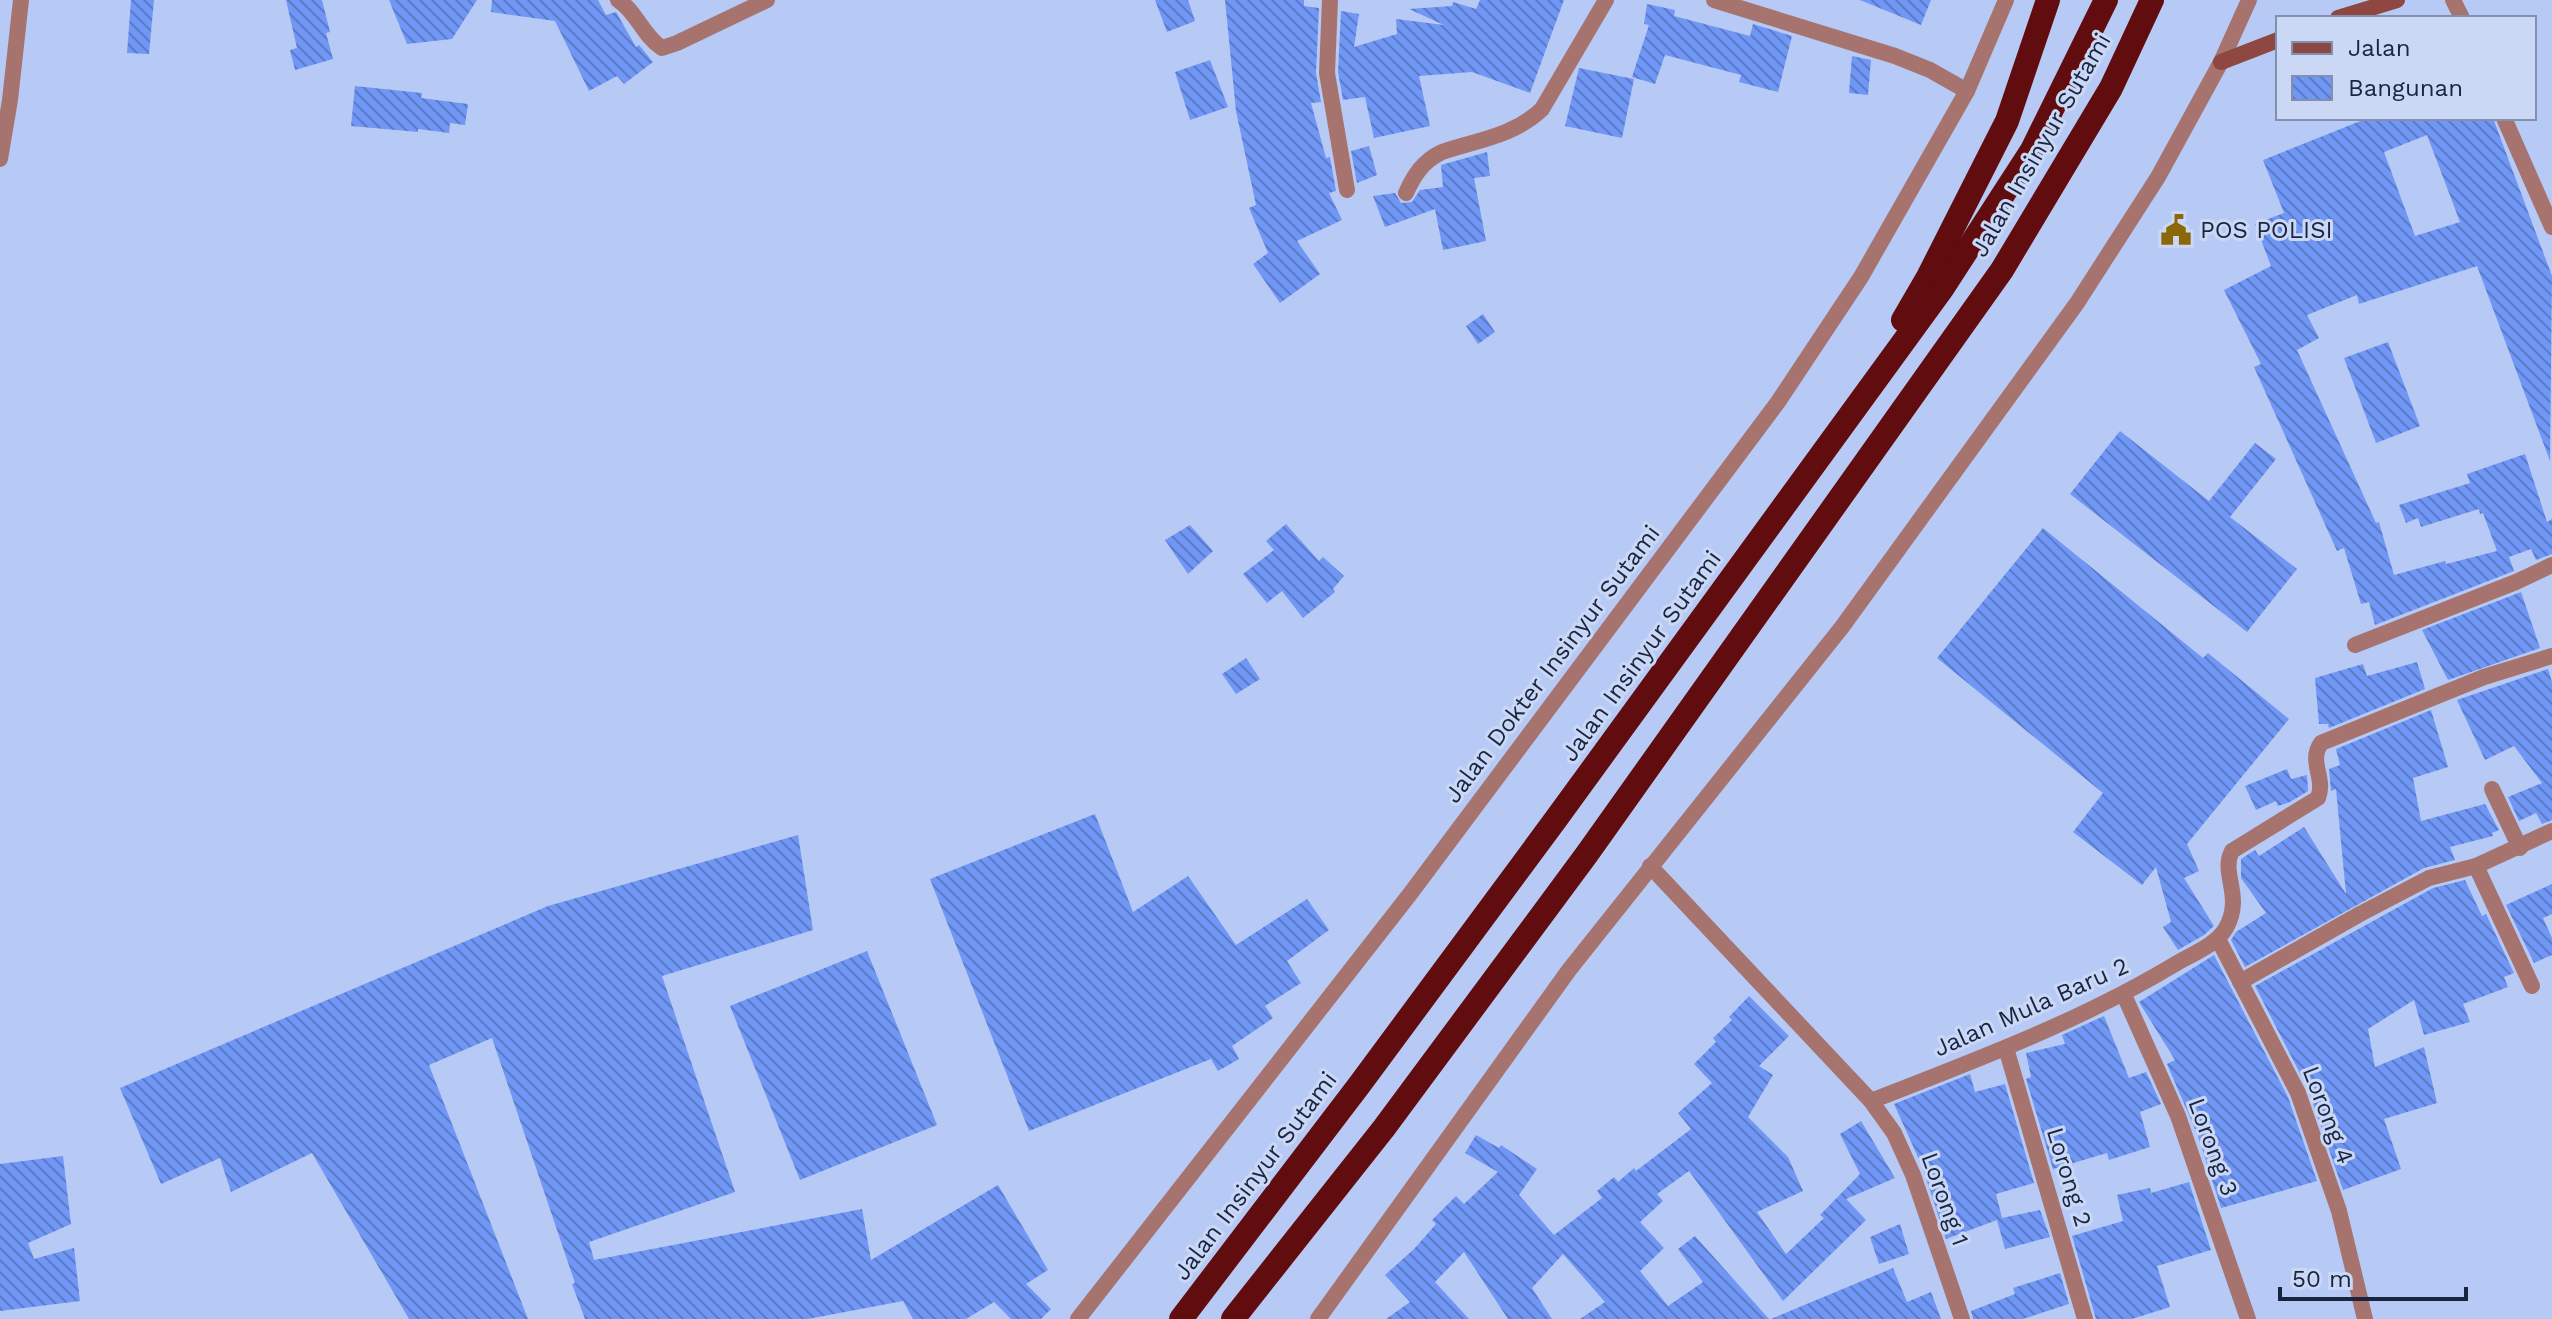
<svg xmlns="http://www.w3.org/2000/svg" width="2552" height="1319" font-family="'Work Sans',sans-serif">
	<defs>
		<pattern id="building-back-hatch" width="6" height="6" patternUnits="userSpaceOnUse" patternTransform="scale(2)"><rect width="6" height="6" fill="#7097f5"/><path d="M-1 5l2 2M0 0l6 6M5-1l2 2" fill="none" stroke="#5b7bc8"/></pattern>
	</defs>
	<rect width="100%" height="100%" fill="#b7caf5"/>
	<g fill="url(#building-back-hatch)" fill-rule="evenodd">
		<polygon points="131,0 154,0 149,54 127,53"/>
		<polygon points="286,0 322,0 330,32 326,33 333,59 295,70 290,50 297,48"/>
		<polygon points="389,0 477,0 452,39 407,44"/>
		<polygon points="492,0 598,0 606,15 616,12 636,47 639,45 653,62 624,84 617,76 589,91 555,21 491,12"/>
		<polygon points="1155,0 1188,0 1195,21 1167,32"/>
		<polygon points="1225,0 1304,0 1304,6 1319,8 1316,73 1321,102 1311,103 1326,158 1330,157 1336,191 1329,193 1342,220 1297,241 1320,274 1280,303 1253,264 1268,253 1249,208 1256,205 1236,111"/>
		<polygon points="1480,0 1564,0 1530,93 1472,72 1419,76 1430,126 1374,138 1365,97 1343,100 1338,72 1341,11 1359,14 1354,47 1397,34 1396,19 1444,25 1409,9 1452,6 1453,2 1476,9"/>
		<polygon points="1860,0 1931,0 1921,25"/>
		<polygon points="1647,4 1675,10 1674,16 1750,36 1753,24 1792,36 1778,92 1739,82 1741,75 1665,55 1655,84 1632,77 1649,25 1644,24"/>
		<polygon points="1852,56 1871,60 1868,95 1849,93"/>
		<polygon points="1210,60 1228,107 1190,120 1175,72"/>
		<polygon points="1579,68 1634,79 1622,138 1565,126"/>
		<polygon points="355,86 422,93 421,98 468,104 465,125 450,123 449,133 418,129 418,132 351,126"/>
		<path d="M2368 118H2493L2552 276 2550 461 2477 266 2359 304 2357 295 2307 315 2319 338 2297 350 2376 523 2379 522 2394 575 2445 561 2446 564 2497 551 2483 513 2480 514 2479 509 2421 527 2418 518 2406 523 2399 505 2470 483 2467 474 2525 454 2547 522 2552 519V554L2536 560 2531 549 2509 557 2514 571 2375 625 2369 602 2361 604 2344 548 2337 551 2254 367 2261 364 2224 290 2271 266 2255 224 2284 213 2263 160ZM2427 135 2460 222 2415 236 2384 152Z"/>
		<polygon points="1369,146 1377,175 1357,183 1351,151"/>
		<polygon points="1487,152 1490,176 1474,178 1486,241 1443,250 1435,209 1385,227 1373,196 1395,193 1401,203 1412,202 1420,190 1443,187 1441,165"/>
		<polygon points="1483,314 1495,332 1478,344 1466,326"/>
		<polygon points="2388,342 2420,426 2376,443 2344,358"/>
		<polygon points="2120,431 2209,501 2255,443 2276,459 2230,517 2297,569 2247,632 2070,494"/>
		<polygon points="1286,524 1319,561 1323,557 1344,576 1333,589 1335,592 1303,618 1282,591 1267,603 1243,574 1274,550 1266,541"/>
		<polygon points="1190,525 1213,551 1188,574 1165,540"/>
		<polygon points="2043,528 2203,658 2208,653 2289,719 2187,844 2199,871 2184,878 2214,926 2204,935 2178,950 2163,927 2171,922 2156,867 2142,885 2073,832 2103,793 1937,658"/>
		<polygon points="2521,592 2540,648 2448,680 2422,630"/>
		<polygon points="1246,658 1260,679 1236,694 1222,674"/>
		<polygon points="2417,662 2425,689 2329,728 2328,724 2319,724 2315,678 2363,664 2367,676"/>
		<polygon points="2548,669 2552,682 2552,820 2542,824 2536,813 2519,821 2508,797 2542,783 2514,746 2485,760 2457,700"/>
		<polygon points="2431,710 2448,767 2413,778 2421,821 2485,804 2499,830 2492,833 2493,836 2450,847 2455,860 2424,868 2245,967 2231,940 2236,932 2266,913 2241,878 2241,859 2255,850 2259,856 2304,827 2346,894 2336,789 2331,791 2329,769 2340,765 2336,749"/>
		<polygon points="2287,769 2291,779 2307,775 2308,791 2290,802 2278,806 2276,801 2256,810 2245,786"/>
		<polygon points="1095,814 1133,912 1188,876 1236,945 1307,899 1329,930 1287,961 1301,983 1265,1006 1273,1018 1232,1046 1239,1059 1218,1071 1211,1059 1029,1131 930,879"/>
		<polygon points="798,835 813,930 662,976 735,1192 589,1242 594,1260 862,1209 871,1260 998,1185 1048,1270 1026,1284 1051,1309 1041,1319 1011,1319 994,1302 966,1319 913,1319 903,1301 808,1319 585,1319 572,1284 575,1283 492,1038 429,1065 528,1319 409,1319 312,1153 231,1192 220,1158 161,1184 120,1088 548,906"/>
		<polygon points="2465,880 2482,916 2486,914 2514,973 2504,977 2508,987 2463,1004 2470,1022 2424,1035 2414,1000 2368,1029 2375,1067 2424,1047 2437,1103 2384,1119 2401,1169 2343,1190 2308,1089 2255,986 2433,888"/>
		<polygon points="2552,884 2552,914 2543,918 2552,938 2552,955 2534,963 2506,905"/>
		<polygon points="867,951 937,1125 800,1180 730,1006"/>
		<polygon points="2214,955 2288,1097 2317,1181 2221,1208 2198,1136 2167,1064 2175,1060 2139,1002"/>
		<polygon points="1749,996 1789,1036 1759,1066 1773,1075 1748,1117 1788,1157 1803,1191 1757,1212 1786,1254 1824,1218 1820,1215 1860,1174 1840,1134 1861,1121 1895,1178 1846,1199 1866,1220 1783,1301 1689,1171 1657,1194 1663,1201 1640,1222 1664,1248 1640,1271 1668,1306 1703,1282 1678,1249 1695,1236 1769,1319 1580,1319 1605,1302 1563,1254 1532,1288 1552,1319 1508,1319 1464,1252 1435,1282 1469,1319 1386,1319 1410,1302 1385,1275 1414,1249 1436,1224 1432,1220 1456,1196 1464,1204 1498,1172 1465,1153 1476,1135 1499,1148 1501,1145 1537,1169 1519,1195 1554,1235 1602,1198 1597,1191 1614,1177 1618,1182 1634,1168 1636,1171 1691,1129 1678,1113 1712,1083 1694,1064 1716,1042 1713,1038 1732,1020 1729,1017"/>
		<polygon points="2104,1016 2129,1078 2146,1072 2161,1104 2140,1112 2150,1147 2109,1160 2107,1153 2053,1169 2026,1079 2031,1077 2026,1053 2065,1044 2062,1035"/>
		<polygon points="1970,1074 1975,1092 2005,1084 2034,1183 1996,1194 2002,1218 2040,1210 2050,1237 2005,1249 1997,1220 1946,1239 1922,1166 1894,1104"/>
		<polygon points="63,1156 71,1224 28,1243 34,1259 74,1248 80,1301 0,1311 0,1164"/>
		<polygon points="2189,1182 2211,1250 2157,1266 2170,1307 2132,1319 2096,1319 2072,1236 2123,1221 2117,1195 2150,1188 2151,1193"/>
		<polygon points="1900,1224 1909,1254 1879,1264 1870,1237"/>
		<polygon points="1893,1268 1907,1302 1931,1292 1941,1319 1771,1319"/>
		<polygon points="2060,1273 2069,1304 2023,1319 1973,1319 1971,1311 2015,1294 2013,1288"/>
	</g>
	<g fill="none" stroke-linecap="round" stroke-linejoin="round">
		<g stroke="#a6736e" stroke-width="16">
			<path d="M618 0C637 12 643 36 662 48L677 43 767 0"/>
			<polyline points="1330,0 1327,73 1347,190"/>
			<polyline points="1714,0 1895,56 1930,70 1967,91"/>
			<polyline points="2453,0 2462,18"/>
			<polyline points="2504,118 2552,227"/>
			<polyline points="0,159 10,100 21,0"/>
			<path d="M1406 193C1414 175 1423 161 1442 152 1477 140 1514 136 1542 109L1606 0"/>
			<polyline points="2355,645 2516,582 2552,565"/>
			<polyline points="2492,789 2520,848"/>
			<path d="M1650 866 1871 1101C1976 1060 2081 1021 2177 963 2194 953 2216 945 2226 928 2244 896 2220 873 2232 851L2318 798C2326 778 2308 762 2321 743L2484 677 2552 656"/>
			<polyline points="2476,866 2532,986"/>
			<polyline points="2218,939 2298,1093 2339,1211 2365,1319"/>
			<polyline points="2240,982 2360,914 2429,878 2476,866 2552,831"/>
			<polyline points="2124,995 2178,1116 2248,1319"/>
			<polyline points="2006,1048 2085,1319"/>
			<polyline points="1871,1101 1894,1133 1913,1175 1962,1319"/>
		</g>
		<g stroke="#a6736e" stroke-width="16">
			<polyline points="1078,1319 1410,894 1778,402 1861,277 1967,91 2006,0"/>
			<polyline points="1318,1319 1569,970 1842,627 2077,303 2158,177 2221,62 2249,0"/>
		</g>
		<g stroke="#8f4741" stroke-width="16">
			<polyline points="2338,18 2397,0"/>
			<polyline points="2221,62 2278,40"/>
		</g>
		<g stroke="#610d0f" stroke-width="24">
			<polyline points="1903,320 1928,277 2007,121 2048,0"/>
			<polyline points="1181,1319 1360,1084 1556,819 1942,289 2032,150 2106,0"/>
			<polyline points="1233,1319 1384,1128 1587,854 2002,270 2111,88 2152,0"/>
		</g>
	</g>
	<defs>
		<symbol id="civic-bare" viewBox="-9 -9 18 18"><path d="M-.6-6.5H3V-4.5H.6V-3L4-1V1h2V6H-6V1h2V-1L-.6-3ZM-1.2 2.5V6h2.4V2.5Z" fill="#8a6807" stroke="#cad8f5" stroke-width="2.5" paint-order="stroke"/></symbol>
	</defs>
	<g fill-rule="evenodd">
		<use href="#civic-bare" x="2154" y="208" width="44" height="44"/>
	</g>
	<g text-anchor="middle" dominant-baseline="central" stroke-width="6" stroke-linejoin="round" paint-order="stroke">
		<g font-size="24" fill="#192440" stroke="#cad8f5">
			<text transform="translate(2041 145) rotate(-60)">Jalan Insinyur Sutami</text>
			<text transform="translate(1641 656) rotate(-54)">Jalan Insinyur Sutami</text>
			<text transform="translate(1552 664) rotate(-53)">Jalan Dokter Insinyur Sutami</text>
			<text transform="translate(2031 1007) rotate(-24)">Jalan Mula Baru 2</text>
			<text transform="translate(2328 1115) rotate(69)">Lorong 4</text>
			<text transform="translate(2213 1147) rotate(70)">Lorong 3</text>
			<text transform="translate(1255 1176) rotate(-53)">Jalan Insinyur Sutami</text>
			<text transform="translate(2069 1177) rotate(73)">Lorong 2</text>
			<text transform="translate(1945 1199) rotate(70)">Lorong 1</text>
		</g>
		<g font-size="24" fill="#192440" stroke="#cad8f5" text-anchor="start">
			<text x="2200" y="230">POS POLISI</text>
		</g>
	</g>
	<rect x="2276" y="16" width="260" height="104" fill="#cad8f5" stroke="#8390ad" stroke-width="2"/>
	<rect x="2292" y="42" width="40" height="12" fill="#8f4741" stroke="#8390ad" stroke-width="2"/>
	<text x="2348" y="56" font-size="24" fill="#192440">Jalan</text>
	<rect x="2292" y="76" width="40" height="24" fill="url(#building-back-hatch)" stroke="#8390ad" stroke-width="2"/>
	<text x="2348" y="96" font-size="24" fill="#192440">Bangunan</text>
	<path d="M2280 1287v12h186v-12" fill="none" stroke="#192440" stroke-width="4"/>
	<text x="2292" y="1287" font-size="24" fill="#192440" stroke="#cad8f5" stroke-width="6" paint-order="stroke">50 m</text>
</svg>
